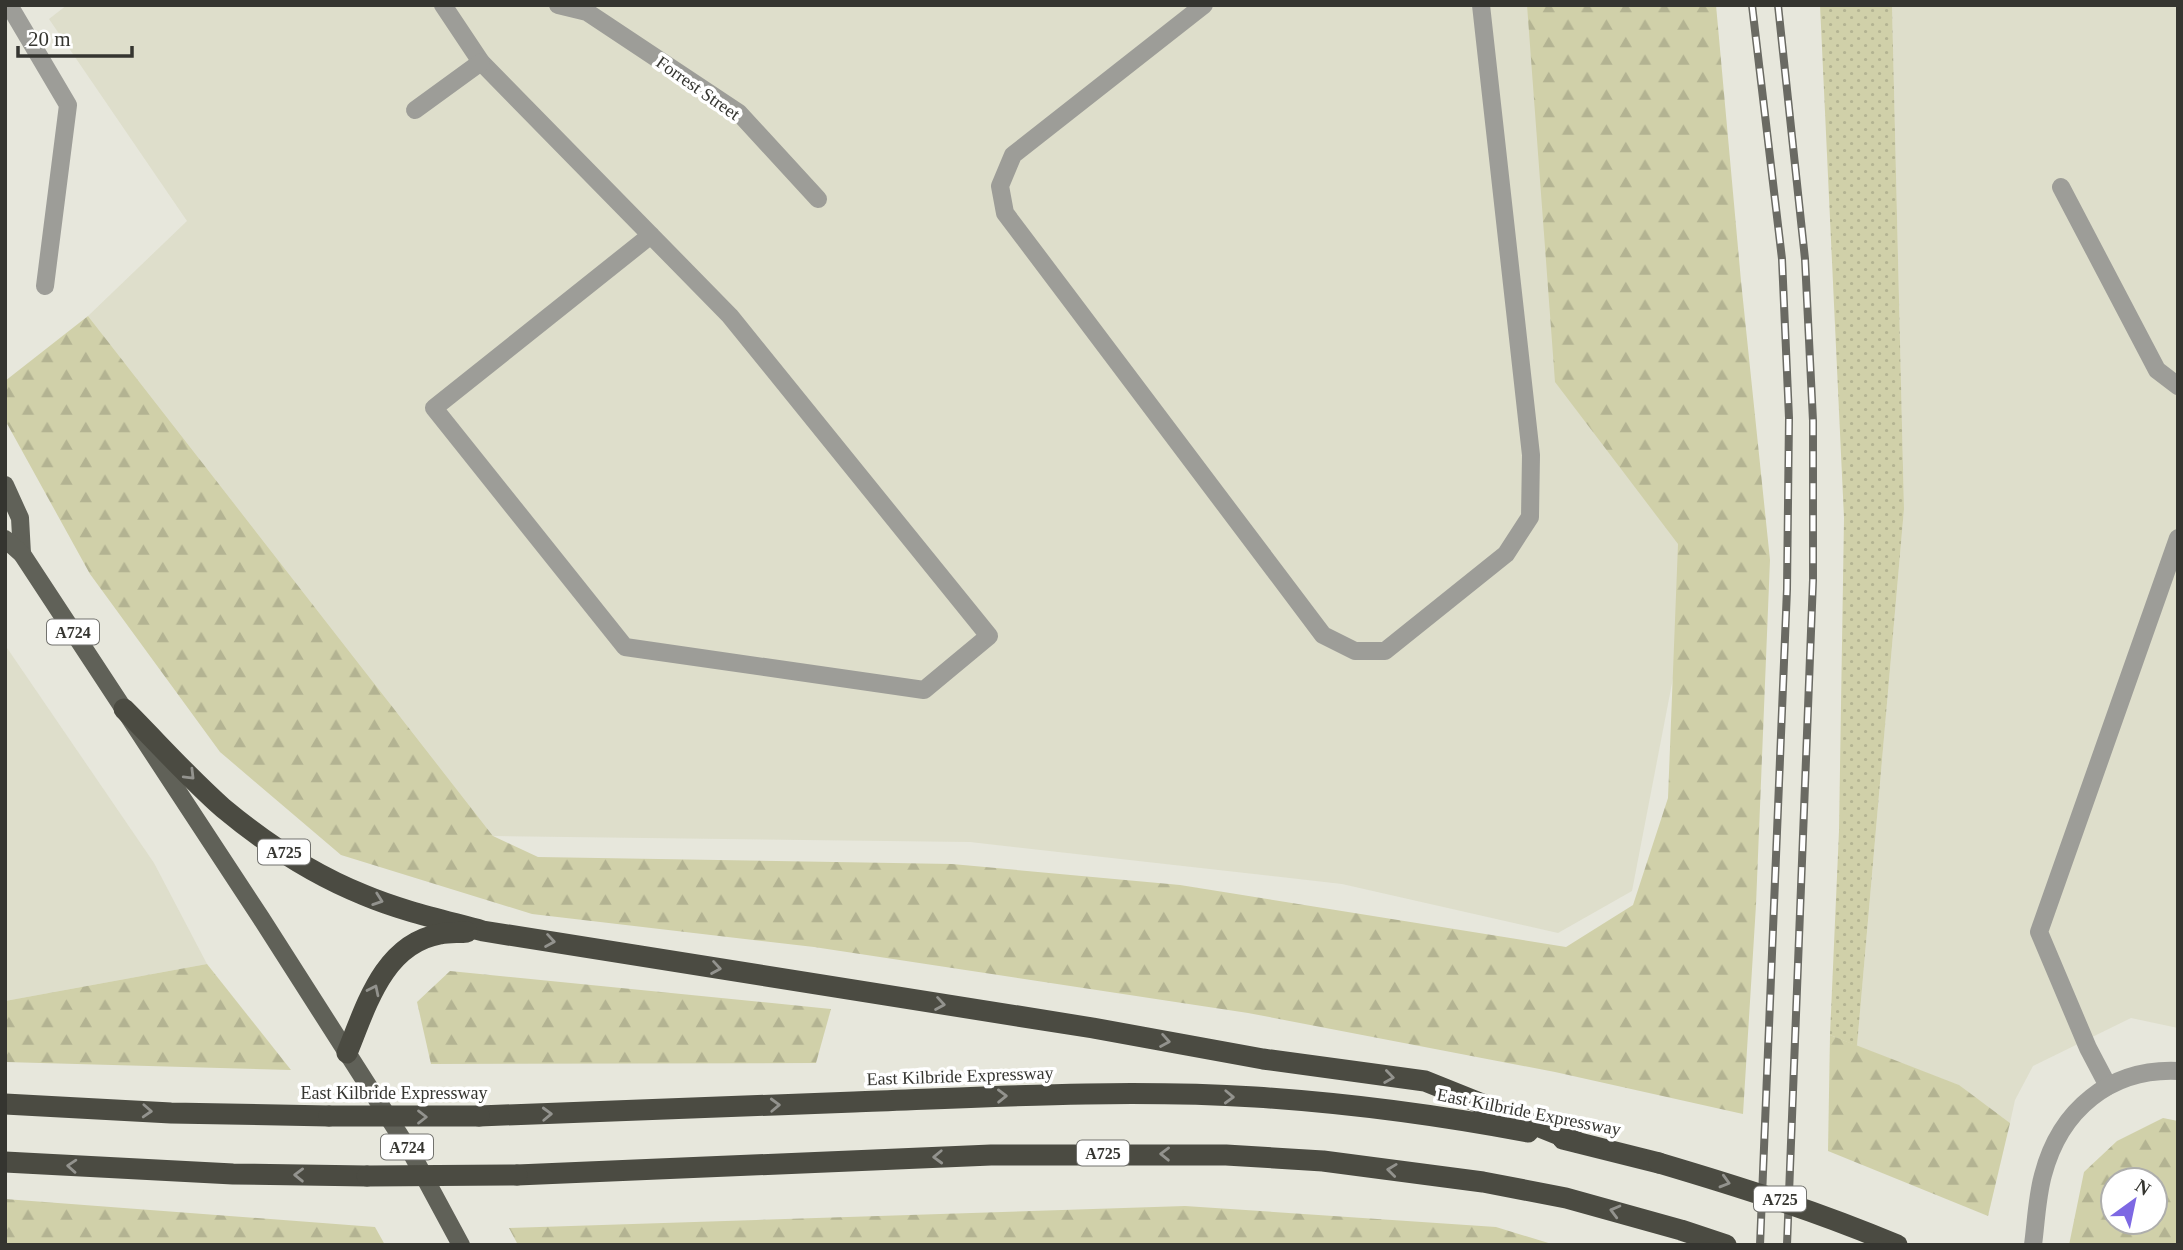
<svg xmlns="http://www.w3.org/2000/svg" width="2183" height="1250" font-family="'Times New Roman',serif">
	<defs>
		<pattern id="grass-dots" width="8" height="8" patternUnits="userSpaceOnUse" patternTransform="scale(1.75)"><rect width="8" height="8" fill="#d0d0a9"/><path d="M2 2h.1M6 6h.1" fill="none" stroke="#b3b392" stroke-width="1.8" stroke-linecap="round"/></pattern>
		<pattern id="forest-firs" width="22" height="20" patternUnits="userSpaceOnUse" patternTransform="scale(1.75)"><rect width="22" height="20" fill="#d0d0a9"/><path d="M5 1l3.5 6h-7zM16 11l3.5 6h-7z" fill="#b3b392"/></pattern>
	</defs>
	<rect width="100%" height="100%" fill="#e7e7dc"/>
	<g fill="#dedecb">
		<polygon points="67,5 1669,5 1699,543 1632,891 1558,933 1342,884 970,842 493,836 88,316 187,221 49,19"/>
		<polygon points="1892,5 2178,5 2178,1028 2131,1018 2033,1066 2015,1100 2010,1123 1958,1085 1857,1046 1904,509"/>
		<polygon points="5,645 154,863 207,964 5,1001"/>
	</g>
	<polygon fill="url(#grass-dots)" points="1820,5 1892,5 1904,509 1857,1046 1830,1035 1839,831 1844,518"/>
	<g fill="url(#forest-firs)" fill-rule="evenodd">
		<polygon points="1527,5 1716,5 1741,281 1770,560 1756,905 1743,1114 1555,1072 1248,1013 814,947 532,914 341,855 220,752 90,574 5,420 5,381 88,316 493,836 538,857 952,864 1180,885 1566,947 1633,905 1668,798 1678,544 1555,382"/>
		<polygon points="207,964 291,1070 5,1062 5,1001"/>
		<polygon points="450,971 831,1009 816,1063 431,1064 417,1002"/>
		<polygon points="1830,1035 1959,1085 2010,1123 1988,1216 1828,1151"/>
		<path d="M2163 1118 2178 1121V1245H2069L2084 1172 2117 1141ZM2155 1180V1222H2113V1180Z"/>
		<polygon points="5,1199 375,1227 385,1245 5,1245"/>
		<polygon points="1185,1206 1496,1227 1555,1245 518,1245 509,1228"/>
	</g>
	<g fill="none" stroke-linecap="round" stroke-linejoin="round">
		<g stroke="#9d9d98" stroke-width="18">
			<polyline points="9,5 68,105 45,286"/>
			<polyline points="443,5 481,62 730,316 989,636 924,690 625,647 434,408 651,235"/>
			<polyline points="558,5 587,12 739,113 818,199"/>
			<polyline points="1204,5 1013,155 1000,186 1005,213 1323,635 1355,651 1385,651 1506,554 1530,517 1531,455 1481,5"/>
			<polyline points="415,110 481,62"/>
			<polyline points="2061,187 2157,370 2178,386"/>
			<polyline points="2108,1086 2088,1048 2039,932 2178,538"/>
			<path d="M2033 1245C2036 1222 2037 1197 2043 1175 2060 1110 2110 1068 2178 1071"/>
		</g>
		<g stroke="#606158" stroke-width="18">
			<polyline points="5,485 20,518 22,554"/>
			<polyline points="5,539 22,554 261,918 413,1156 461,1245"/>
		</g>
		<g stroke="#4b4b42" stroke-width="21">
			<path d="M124 709C157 742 188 777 223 808 265 843 314 875 364 895 402 911 443 920 483 931L1093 1028 1263 1059 1425 1081 1577 1142"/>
			<path d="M347 1053C366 1007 383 944 440 934 449 932 458 933 467 932"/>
			<polyline points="5,1104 171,1113 329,1116"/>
			<path d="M479 1116C604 1112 729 1107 854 1102 987 1097 1122 1089 1255 1097 1347 1103 1438 1115 1528 1132"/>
			<polyline points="1563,1139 1659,1163"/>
			<polyline points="5,1162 233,1174 367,1176"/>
			<polyline points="517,1175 991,1155 1226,1155 1323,1161 1483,1182 1566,1198 1681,1230 1726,1245"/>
		</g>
		<defs>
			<g id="rail">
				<polyline points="1752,5 1782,259 1789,418 1787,589 1760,1245"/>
				<polyline points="1778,5 1805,259 1813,421 1813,580 1787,1245"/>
			</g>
		</defs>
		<use href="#rail" stroke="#6a6a63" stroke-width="8"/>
		<use href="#rail" stroke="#fff" stroke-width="5" stroke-dasharray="16" stroke-linecap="butt"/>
		<g stroke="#4b4b42" stroke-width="21">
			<polyline points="329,1116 479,1116"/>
			<path d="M1659 1163C1740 1187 1819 1212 1897 1245"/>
			<polyline points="367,1176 517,1175"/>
		</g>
	</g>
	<defs><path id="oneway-chevron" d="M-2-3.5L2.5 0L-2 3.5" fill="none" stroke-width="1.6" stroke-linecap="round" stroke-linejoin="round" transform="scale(1.75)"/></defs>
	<g stroke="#93938e">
		<use href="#oneway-chevron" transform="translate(190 775) rotate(45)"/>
		<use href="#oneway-chevron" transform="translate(378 900) rotate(19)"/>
		<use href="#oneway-chevron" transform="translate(550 941) rotate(9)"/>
		<use href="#oneway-chevron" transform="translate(716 968) rotate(9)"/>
		<use href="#oneway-chevron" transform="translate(374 990) rotate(-64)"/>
		<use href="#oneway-chevron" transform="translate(940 1004) rotate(9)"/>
		<use href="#oneway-chevron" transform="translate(1165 1041) rotate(10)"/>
		<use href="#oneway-chevron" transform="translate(1389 1077) rotate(8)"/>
		<use href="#oneway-chevron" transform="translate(1002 1096) rotate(-1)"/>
		<use href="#oneway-chevron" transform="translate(1229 1097) rotate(2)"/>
		<use href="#oneway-chevron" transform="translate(775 1105) rotate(-2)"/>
		<use href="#oneway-chevron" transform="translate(147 1111) rotate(3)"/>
		<use href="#oneway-chevron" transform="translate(547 1114) rotate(-2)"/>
		<use href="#oneway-chevron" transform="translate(422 1117)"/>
		<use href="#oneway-chevron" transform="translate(1165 1154) rotate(-179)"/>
		<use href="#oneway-chevron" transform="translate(938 1157) rotate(178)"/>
		<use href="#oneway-chevron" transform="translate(72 1166) rotate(-176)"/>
		<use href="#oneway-chevron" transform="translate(1392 1170) rotate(-173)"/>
		<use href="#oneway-chevron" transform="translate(299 1175) rotate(-179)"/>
		<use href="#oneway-chevron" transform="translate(1725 1182) rotate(16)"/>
		<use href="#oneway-chevron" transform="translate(1615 1211) rotate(-165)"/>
	</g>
	<g text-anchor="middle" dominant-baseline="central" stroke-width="7" stroke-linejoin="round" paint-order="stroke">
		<g fill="#fff" stroke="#72726e" stroke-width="2">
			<rect x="47" y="619.5" width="52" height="25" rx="5"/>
			<rect x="258" y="839.5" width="52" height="25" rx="5"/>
			<rect x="381" y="1134.5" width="52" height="25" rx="5"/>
			<rect x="1077" y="1140.5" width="52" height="25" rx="5"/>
			<rect x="1754" y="1186.5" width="52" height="25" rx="5"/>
		</g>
		<g font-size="16" font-weight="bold" fill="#353530">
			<text x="73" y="632">A724</text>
			<text x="284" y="852">A725</text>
			<text x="407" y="1147">A724</text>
			<text x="1103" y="1153">A725</text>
			<text x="1780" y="1199">A725</text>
		</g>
		<g font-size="18" fill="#353530" stroke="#fff">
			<text transform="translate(698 88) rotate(35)">Forrest Street</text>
			<text transform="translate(960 1076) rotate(-2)">East Kilbride Expressway</text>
			<text x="394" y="1093">East Kilbride Expressway</text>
			<text transform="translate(1529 1112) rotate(11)">East Kilbride Expressway</text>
		</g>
	</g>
	<rect width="2183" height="1250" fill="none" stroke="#353530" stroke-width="14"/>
	<g transform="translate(2134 1201) rotate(33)"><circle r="33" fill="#ffffff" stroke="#aeaeac" stroke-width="2"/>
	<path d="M0-5L12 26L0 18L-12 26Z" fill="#7d68e3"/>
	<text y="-10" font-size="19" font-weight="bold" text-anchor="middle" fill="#353530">N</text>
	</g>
	<path d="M18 46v10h114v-10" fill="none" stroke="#353530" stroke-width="3.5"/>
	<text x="28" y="46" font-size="21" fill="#353530" stroke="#ffffff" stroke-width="5" paint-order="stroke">20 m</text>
</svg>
